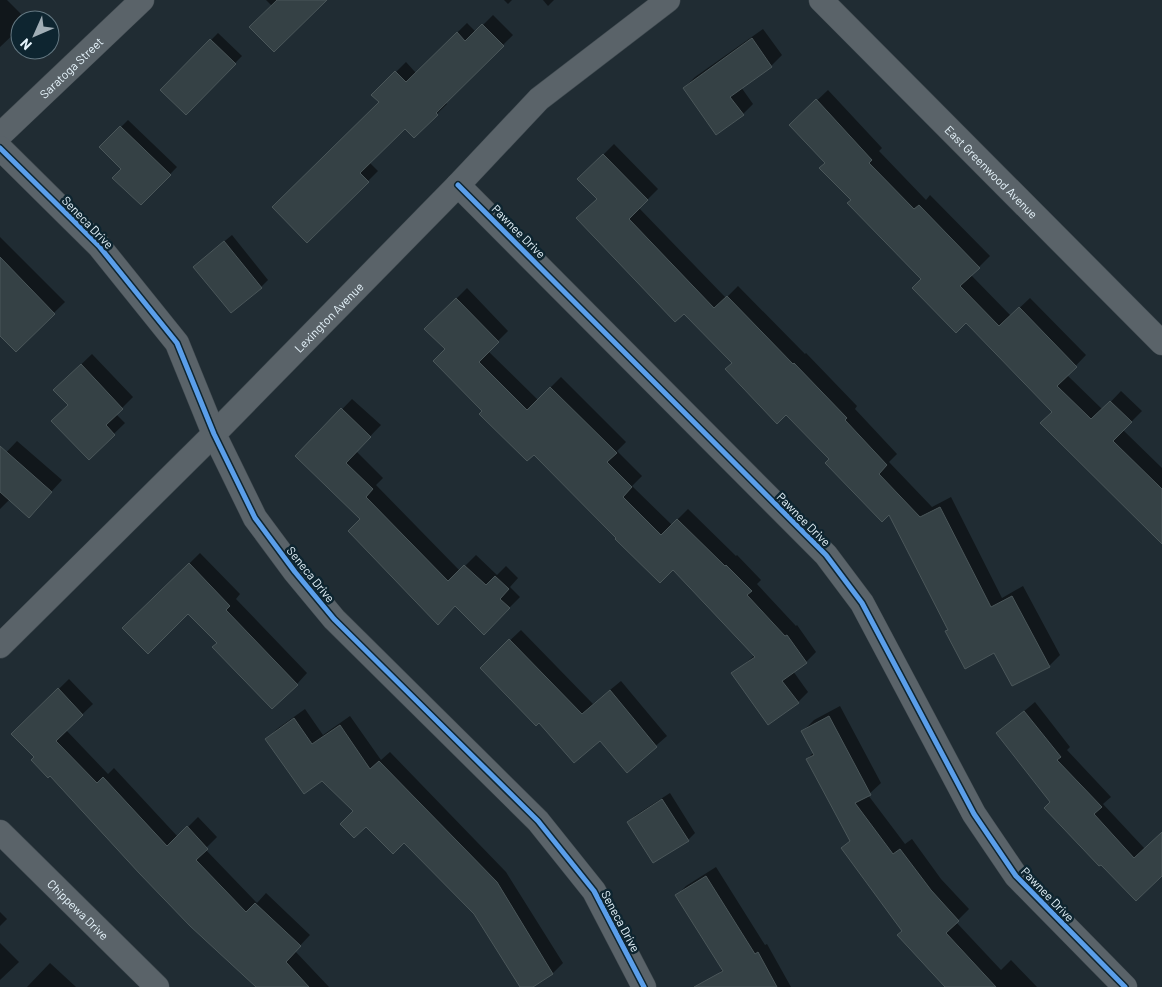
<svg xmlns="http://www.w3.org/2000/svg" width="1162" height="987" font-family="Barlow,sans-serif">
	<rect width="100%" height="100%" fill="#202c33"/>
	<g fill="#0007">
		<polygon points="0,0 7,0 27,20 20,20 20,28 0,47"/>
		<polygon points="266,0 325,0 272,6"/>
		<polygon points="504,0 512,0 508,4"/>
		<polygon points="543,0 554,0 548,6"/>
		<polygon points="493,15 513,35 445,102 447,104 414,136 405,128 369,162 378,171 307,242 380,102 373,95 406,62 416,73 467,23 476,32"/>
		<polygon points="763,29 782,55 771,66 741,87 753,104 743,114 684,88 695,77"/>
		<polygon points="218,33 242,56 186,113 162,90"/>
		<polygon points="828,90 882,148 879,151 926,200 930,195 990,256 971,275 1011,316 1030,298 1086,355 1067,375 1103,410 1121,391 1142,411 1123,430 1162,468 1162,537 1053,412 923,279 852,200 827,163 791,125"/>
		<polygon points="128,120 177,167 141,204 123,169 101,147"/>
		<polygon points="614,144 658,189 639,208 726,298 738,286 805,354 806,353 857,406 855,409 897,454 889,462 932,507 951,497 1002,598 1023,586 1060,655 1049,666 995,652 949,629 889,513 830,459 733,363 598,198 579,179"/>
		<polygon points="232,235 268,280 261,287 202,260"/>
		<polygon points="0,237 65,302 16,350 0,334"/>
		<polygon points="467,288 508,331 488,351 538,400 561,377 626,442 617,451 642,476 632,486 672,525 688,509 736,556 737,555 761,580 757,584 796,626 797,625 816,652 806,662 793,671 808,692 798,702 733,674 755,655 673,568 617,538 534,453 483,411 446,349 426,329"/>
		<polygon points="92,354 133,397 116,414 125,423 89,458 70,405 66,379"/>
		<polygon points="352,399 381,425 356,451 383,478 376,485 460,571 476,555 497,575 506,566 518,578 510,587 520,597 484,633 297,456"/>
		<polygon points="17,441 62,480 39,505 10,499 0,509 0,459"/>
		<polygon points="200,553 240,594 236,599 307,673 297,684 219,643 189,612 124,628"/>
		<polygon points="521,630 593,704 621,681 667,736 627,771 600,739 539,721 481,668"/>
		<polygon points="69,679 93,704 66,730 108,774 114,768 178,837 198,817 217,837 205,849 257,903 266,893 310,935 295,951 329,987 258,987 13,734"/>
		<polygon points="1035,702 1070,747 1067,750 1111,797 1103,804 1145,849 1162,833 1162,876 1136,899 1052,802 998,733"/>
		<polygon points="840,706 881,783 868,795 905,844 912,839 941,879 969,909 956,922 1001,970 1011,960 1037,987 957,987 903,931 843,848 851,840 807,759 814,752 803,731 814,720"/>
		<polygon points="305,709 323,735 350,716 381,760 390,752 506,872 563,963 553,973 530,987 521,987 475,914 404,841 355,811 323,779 267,739 277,729"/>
		<polygon points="670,793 695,833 688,840 628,822 636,815"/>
		<polygon points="716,867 765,945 767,944 791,987 721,987 715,977 723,969 677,895 686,886"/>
		<polygon points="0,912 7,919 0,926"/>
		<polygon points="0,943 19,962 0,980"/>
		<polygon points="50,963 76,987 27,987"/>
	</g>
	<g fill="#354145" stroke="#4b575a">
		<polygon points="277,0 327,0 274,52 249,27"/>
		<polygon points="482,24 504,46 436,113 438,115 414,138 405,129 360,173 369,182 307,243 272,207 379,102 371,95 395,71 406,82 457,32 465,41"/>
		<polygon points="752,38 772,67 730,97 744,115 716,135 683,88"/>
		<polygon points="210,39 236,64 186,115 160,90"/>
		<polygon points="816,99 872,160 869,163 914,209 919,205 980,268 960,286 999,326 1019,307 1077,367 1057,386 1091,419 1110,401 1132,422 1113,441 1162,489 1162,544 1040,423 1052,412 966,323 956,333 912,288 921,279 847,203 851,200 819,168 825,163 789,125"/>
		<polygon points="120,126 171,175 141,205 112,178 121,169 99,147"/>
		<polygon points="603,154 648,200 629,219 714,308 727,296 793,364 794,363 847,418 845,420 887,465 879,474 920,517 940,507 991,607 1012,596 1050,667 1012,686 994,653 965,669 945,631 948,630 889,515 882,522 825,463 829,459 786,415 777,424 725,369 732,363 684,314 675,322 576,218 597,199 577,179"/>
		<polygon points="224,241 262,288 231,313 193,267"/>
		<polygon points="0,257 55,314 16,352 0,336"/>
		<polygon points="456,298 499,342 479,362 527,410 550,387 617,453 607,462 632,487 623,497 661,535 677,519 725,566 726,565 752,591 747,595 785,636 787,635 807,663 782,681 799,703 768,725 731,673 755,657 673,570 660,583 615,539 616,538 534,455 527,461 479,414 482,411 433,361 445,349 424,329"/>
		<polygon points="81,364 123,409 106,425 115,435 89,460 51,421 68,405 53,390"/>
		<polygon points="341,408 371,437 346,463 373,489 366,497 448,581 464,565 486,585 495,576 509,589 500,599 510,608 484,635 455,606 438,625 348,531 360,519 295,456"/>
		<polygon points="0,446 52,492 29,518 0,492"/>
		<polygon points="189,563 230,606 226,610 298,685 272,709 212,647 217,643 188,614 148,654 122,628"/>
		<polygon points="509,639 582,714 610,690 657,747 627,773 600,741 574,763 539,723 536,726 480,668"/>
		<polygon points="58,688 83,715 56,741 97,783 103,777 167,846 187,826 208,849 196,860 246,912 255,903 301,946 286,962 309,987 256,987 190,926 139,873 50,776 48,778 31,760 34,757 11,734"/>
		<polygon points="1024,711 1061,757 1057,760 1102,807 1094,814 1134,858 1162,832 1162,876 1136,901 1101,865 1099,866 1044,808 1050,802 996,733"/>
		<polygon points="829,716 871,795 855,803 893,854 900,849 931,890 959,921 946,933 996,987 945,987 897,935 902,931 841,848 850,841 806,759 814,755 801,731"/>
		<polygon points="294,718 312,744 340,725 370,769 379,761 497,882 553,974 533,987 520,987 474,914 404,843 393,854 366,827 354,838 340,824 353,811 322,781 304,794 265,739"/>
		<polygon points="662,799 689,841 653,863 627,822"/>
		<polygon points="706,876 755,954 758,952 777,987 694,987 723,971 675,895"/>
	</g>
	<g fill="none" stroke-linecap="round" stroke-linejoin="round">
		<defs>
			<g id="street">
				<path id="s1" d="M821 0 1162 343"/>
				<path id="s2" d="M0 135 142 0"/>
				<polyline points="0,148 99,246 177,343 214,434 255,518 295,572 334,619 538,821 594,891 644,987"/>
				<polyline points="458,185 826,555 862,603 974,814 1016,876 1125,987"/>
				<path id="s3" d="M0 646 214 434 458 185 539 99 668 0"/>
				<path id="s4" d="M0 832 157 987"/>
			</g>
		</defs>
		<use href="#street" stroke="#3f494f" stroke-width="25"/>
		<use href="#street" stroke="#5a6369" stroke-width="24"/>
		<defs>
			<g id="cycleway">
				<polyline points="0,148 99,246 177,343 214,434 255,518 295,572 334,619 538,821 594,891 644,987"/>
				<polyline points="458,185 826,555 862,603 974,814 1016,876 1125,987"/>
			</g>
		</defs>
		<use href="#cycleway" stroke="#0e2530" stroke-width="8"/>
		<use href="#cycleway" stroke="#5a9eea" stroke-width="5"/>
	</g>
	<g text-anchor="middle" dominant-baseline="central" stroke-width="5" stroke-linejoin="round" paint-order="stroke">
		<g font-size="12" fill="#e6f4fc" stroke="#0e2530">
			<text stroke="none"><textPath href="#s2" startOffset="98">Saratoga Street</textPath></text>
			<text stroke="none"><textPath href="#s1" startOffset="242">East Greenwood Avenue</textPath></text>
			<text transform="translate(88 222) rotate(46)">Seneca Drive</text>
			<text transform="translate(519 231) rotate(45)">Pawnee Drive</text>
			<text stroke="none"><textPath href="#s3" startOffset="465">Lexington Avenue</textPath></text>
			<text transform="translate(804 519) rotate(45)">Pawnee Drive</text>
			<text transform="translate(311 574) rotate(51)">Seneca Drive</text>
			<text transform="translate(1048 894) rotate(46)">Pawnee Drive</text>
			<text stroke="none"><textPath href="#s4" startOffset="110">Chippewa Drive</textPath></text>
			<text transform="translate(621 921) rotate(62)">Seneca Drive</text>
		</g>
	</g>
	<g transform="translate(35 35) rotate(225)"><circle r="24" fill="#0e2530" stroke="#647882"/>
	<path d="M0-4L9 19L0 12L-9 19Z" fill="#a1aeb6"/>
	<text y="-8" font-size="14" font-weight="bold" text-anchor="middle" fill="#e6f4fc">N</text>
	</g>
</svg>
